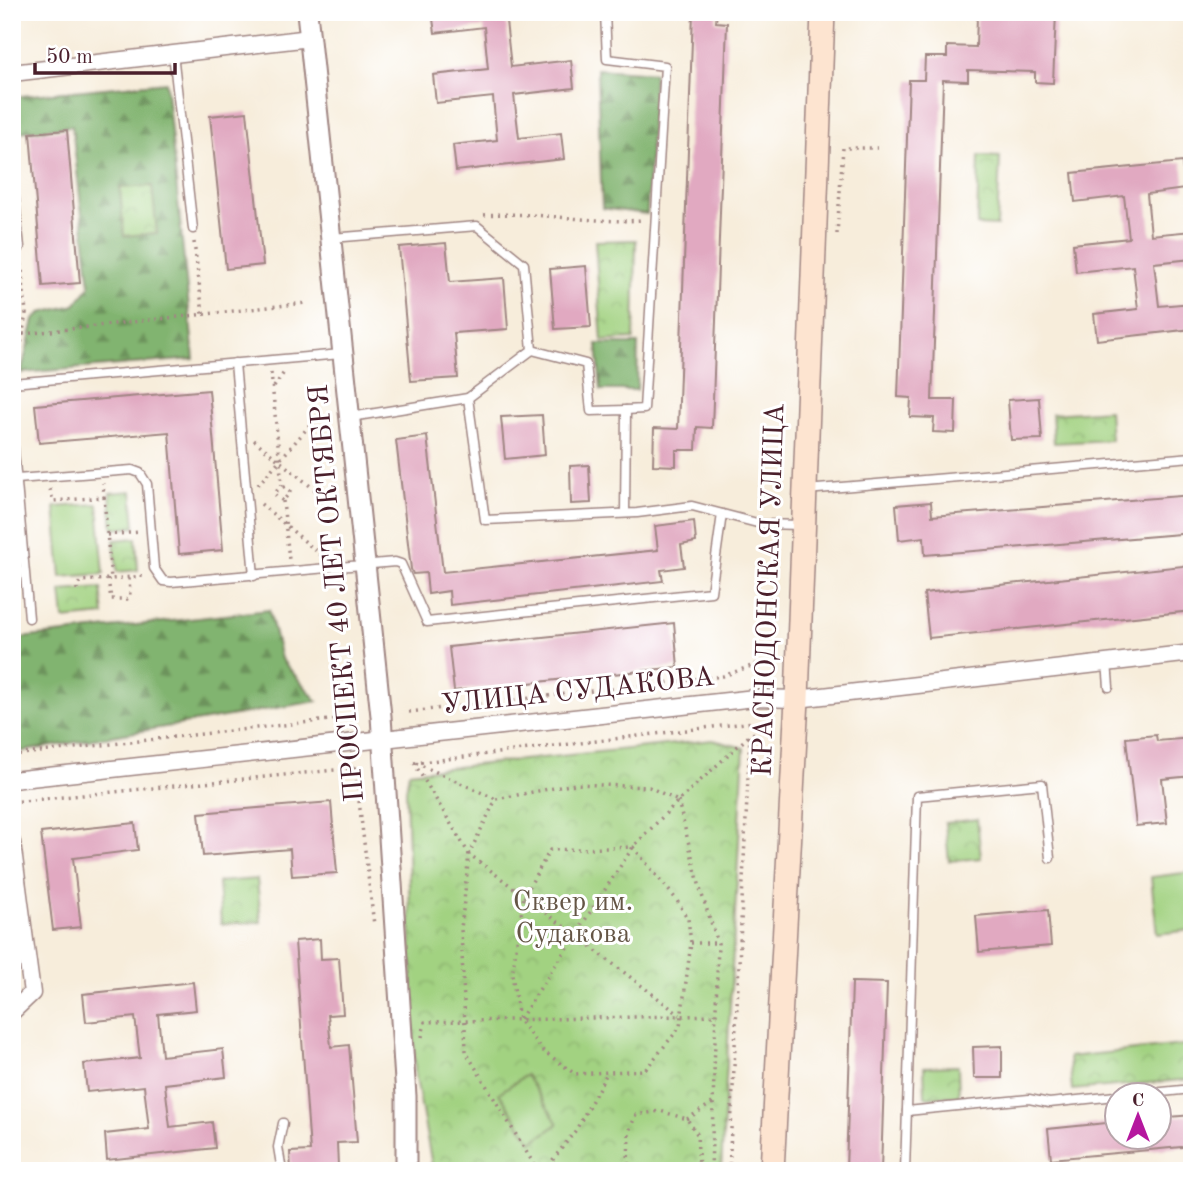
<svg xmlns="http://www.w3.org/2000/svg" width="1204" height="1183" font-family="'Old Standard TT',serif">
	<defs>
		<pattern id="forest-firs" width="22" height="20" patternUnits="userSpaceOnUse" patternTransform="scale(1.75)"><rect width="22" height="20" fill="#81b46f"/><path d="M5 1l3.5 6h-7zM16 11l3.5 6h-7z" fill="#6c925b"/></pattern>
		<pattern id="park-crowns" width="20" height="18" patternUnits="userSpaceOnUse" patternTransform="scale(1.75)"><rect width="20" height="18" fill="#a2d281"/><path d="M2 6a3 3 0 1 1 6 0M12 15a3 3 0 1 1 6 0" fill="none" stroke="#8db470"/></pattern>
	</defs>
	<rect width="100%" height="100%" fill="#fff"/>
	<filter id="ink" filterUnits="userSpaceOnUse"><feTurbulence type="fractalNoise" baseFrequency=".0143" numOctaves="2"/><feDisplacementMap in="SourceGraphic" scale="14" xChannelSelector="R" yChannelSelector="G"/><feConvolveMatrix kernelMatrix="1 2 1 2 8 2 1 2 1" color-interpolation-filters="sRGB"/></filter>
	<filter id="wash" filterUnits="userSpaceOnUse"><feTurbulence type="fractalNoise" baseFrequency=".00686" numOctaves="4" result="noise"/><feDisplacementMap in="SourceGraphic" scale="28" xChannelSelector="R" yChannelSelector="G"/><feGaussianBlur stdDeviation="1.57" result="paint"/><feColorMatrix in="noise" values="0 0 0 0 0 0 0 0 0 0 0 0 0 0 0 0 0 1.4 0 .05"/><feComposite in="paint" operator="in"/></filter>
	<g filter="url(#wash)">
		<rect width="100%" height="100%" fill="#f7eddb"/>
		<g fill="url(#forest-firs)" stroke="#666a4d" stroke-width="2">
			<polygon points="597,69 654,73 647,214 602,208"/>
			<polygon points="166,82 194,359 21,373 34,320 41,313 75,305 90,286 72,126 12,133 12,97"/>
			<polygon points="597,344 638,344 637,390 601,390"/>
			<polygon points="269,610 281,659 317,701 12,753 12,639"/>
		</g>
		<g fill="url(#park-crowns)" stroke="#767856" stroke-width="2">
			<polygon points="979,156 1000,157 997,226 977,225"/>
			<polygon points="152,186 157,233 124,236 120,188"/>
			<polygon points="636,240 634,339 602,341 595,241"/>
			<polygon points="1109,410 1111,440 1054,443 1052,414"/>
			<polygon points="132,491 135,527 113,529 110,493"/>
			<polygon points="136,538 138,570 117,572 114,540"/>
			<polygon points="101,588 104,615 64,619 61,591"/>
			<polygon points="713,740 744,748 721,1171 433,1171 415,1073 406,790 409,772"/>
			<polygon points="977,819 981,858 949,861 945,823"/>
			<polygon points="257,879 261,922 221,924 218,882"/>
			<polygon points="1192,1044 1192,1079 1072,1090 1069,1057"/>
			<polygon points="958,1066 959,1096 925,1097 924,1067"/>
		</g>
		<g fill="#a2d281" stroke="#767856" stroke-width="2">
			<polygon points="98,504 104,574 61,577 55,507"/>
			<polygon points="1192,872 1192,930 1157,934 1151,877"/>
			<polygon points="526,1075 558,1124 532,1142 499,1093"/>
		</g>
		<g id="blocks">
			<g fill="#e1a9c1">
				<polygon points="432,12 505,12 511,67 571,60 574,88 514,95 519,138 561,133 564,159 456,171 453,145 497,140 493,97 436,103 433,75 488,69 484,27 435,33"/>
				<polygon points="693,12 717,12 716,22 727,23 712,428 697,427 696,450 676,450 676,466 653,465 654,428 678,429"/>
				<polygon points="986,12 1056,12 1053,83 1035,82 1035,72 968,70 968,81 943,80 932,400 956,400 955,433 933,432 934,418 910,417 911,398 898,397 909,80 924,80 925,57 947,57 947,46 976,47 977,16 986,16"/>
				<polygon points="247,112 263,265 226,269 210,116"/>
				<polygon points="67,130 80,283 43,286 30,133"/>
				<polygon points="1182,162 1185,189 1147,194 1151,235 1192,231 1192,259 1154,263 1159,306 1192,303 1192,329 1097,340 1094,314 1138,309 1133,266 1076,272 1073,244 1129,238 1124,196 1075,202 1072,173"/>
				<polygon points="446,243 450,282 504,278 508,329 454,333 458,378 411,381 399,247"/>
				<polygon points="586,266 591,327 555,329 550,269"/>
				<polygon points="209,390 223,550 179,554 169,432 39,443 35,405"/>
				<polygon points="1039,398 1042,439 1011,440 1008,400"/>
				<polygon points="542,415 545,455 505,459 501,417"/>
				<polygon points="427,436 443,572 658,550 655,526 694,521 696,542 681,545 684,567 661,570 663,581 450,605 449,591 428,594 426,573 413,574 411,569 396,440"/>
				<polygon points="589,465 591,503 571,504 570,466"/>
				<polygon points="1192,495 1192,533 925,555 924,537 899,540 896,505 931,502 932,516"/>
				<polygon points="1192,565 1192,611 929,638 924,593"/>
				<polygon points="674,623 678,667 454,691 449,647"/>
				<polygon points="1156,735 1157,741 1192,738 1192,776 1162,779 1167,823 1136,826 1126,738"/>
				<polygon points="331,802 337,873 292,876 290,849 203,856 199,813"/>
				<polygon points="135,823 138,850 73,858 81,927 53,930 41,833"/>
				<polygon points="1048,910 1051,946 979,952 976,916"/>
				<polygon points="320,939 321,959 339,958 343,1014 328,1015 331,1047 349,1045 357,1142 337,1143 338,1166 291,1171 290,1152 310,1151 295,941"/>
				<polygon points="193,982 196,1010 158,1014 162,1056 223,1049 226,1077 165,1084 170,1127 212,1122 215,1148 107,1160 105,1134 149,1129 144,1086 87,1092 84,1064 140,1058 135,1017 86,1022 83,994"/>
				<polygon points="852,982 887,983 881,1171 846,1171"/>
				<polygon points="1002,1046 1002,1078 974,1078 973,1047"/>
				<polygon points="1192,1115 1192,1146 1051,1159 1048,1129 1116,1122 1116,1138 1158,1138 1158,1118"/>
			</g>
		</g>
	</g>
	<g filter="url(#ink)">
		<use href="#blocks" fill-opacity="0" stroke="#a08683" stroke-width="2"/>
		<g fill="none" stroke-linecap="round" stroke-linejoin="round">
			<defs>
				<g id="service">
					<polyline points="605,12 607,59 665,66 644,409 626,410"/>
					<polyline points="173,53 193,229"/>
					<polyline points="12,173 20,247"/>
					<polyline points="332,238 477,226 524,264 532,350 468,398"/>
					<polyline points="532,350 586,364 591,411 626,410 625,513"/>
					<polyline points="235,363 254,576"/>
					<polyline points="12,383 341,354"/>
					<polyline points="351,417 468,398 485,520 637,513 692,506 761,524 801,525"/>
					<polyline points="12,428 29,618"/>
					<polyline points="17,479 132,470 140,473 147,484 154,568 163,581 171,582 395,562 401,564 427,622 711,592 722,514"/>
					<polyline points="806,490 1192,457"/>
					<polyline points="1107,662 1109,687"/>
					<polyline points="1122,1096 1192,1089"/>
					<polyline points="907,1111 1029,1099 1049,1103 1116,1096"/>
					<polyline points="282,1171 278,1147 283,1123"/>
					<polyline points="905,1171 917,796 1042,784 1050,858"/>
				</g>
				<g id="minor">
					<polyline points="12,73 310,38"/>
					<polyline points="12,780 755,698 797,699 1192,653"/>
					<polyline points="12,842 32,993 12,1012"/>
				</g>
				<polyline id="tertiary" points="307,12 381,716 406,1096 406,1171"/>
				<polyline id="secondary" points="772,1171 797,699 823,12"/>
			</defs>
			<use href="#service" stroke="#a08683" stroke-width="11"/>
			<use href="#minor" stroke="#a08683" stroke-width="19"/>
			<use href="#tertiary" stroke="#a08683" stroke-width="23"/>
			<use href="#secondary" stroke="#a08683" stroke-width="26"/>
			<g stroke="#a08683" stroke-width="3.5" stroke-dasharray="2 5" stroke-linecap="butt">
				<path d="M484 215C538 211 590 224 643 220"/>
				<polyline points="837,234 843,148 877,148"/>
				<polyline points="194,242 203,314"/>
				<polyline points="23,334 306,303"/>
				<polyline points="17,370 26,313 21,259"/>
				<polyline points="271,373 282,485 274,494 283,501 290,492 282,485"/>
				<polyline points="274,387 285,371"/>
				<polyline points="254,440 325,498"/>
				<polyline points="258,485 317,417"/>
				<polyline points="50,489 53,501 104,497 103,483"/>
				<polyline points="104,497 111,579 143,576"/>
				<polyline points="283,501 289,560"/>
				<polyline points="261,504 322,556"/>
				<polyline points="107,535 140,532"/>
				<polyline points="108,579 111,599 127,599 130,596 129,577"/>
				<polyline points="77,590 77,585 81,581 109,579"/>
				<polyline points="409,712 723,676 757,664"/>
				<polyline points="12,755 347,718"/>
				<polyline points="414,763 469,854 680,1015"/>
				<polyline points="414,763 754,722"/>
				<polyline points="416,763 496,799"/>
				<polyline points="678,801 701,892 718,943 711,1171"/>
				<polyline points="12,802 355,768 374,925"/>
				<polygon points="633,847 676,899 688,919 691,943 680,1027 645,1070 575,1074 542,1050 519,1020 512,974 524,896 550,850"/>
				<polyline points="691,943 718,943"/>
				<polyline points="520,1019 633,847 678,801"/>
				<polyline points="422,1037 425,1022 718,1015"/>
				<polyline points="687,1119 714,1102"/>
				<polyline points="628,1164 629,1131 636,1115 660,1111 687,1119 697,1134 699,1171"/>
				<polyline points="538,1171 466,1052 461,929 469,854 496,799 575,784 649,787 678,801 750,735 759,731"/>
				<polyline points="544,1171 576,1130 607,1073"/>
				<polyline points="574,1171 628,1164 640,1171"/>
				<polyline points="729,1171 750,736"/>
				<polyline points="1140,1171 1192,1165"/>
			</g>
			<use href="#service" stroke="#fff" stroke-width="8"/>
			<use href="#minor" stroke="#fff" stroke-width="16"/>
			<use href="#tertiary" stroke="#fff" stroke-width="19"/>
			<use href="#secondary" stroke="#fde4d0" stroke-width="23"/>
		</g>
	</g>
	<g text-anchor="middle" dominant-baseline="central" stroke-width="6" stroke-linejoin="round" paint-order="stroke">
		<g font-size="28" fill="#4a1f2b" stroke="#fff">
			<text transform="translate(770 590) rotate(-88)">КРАСНОДОНСКАЯ УЛИЦА</text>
			<text transform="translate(338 593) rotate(-95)">ПРОСПЕКТ 40 ЛЕТ ОКТЯБРЯ</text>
			<text transform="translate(578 692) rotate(-6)">УЛИЦА СУДАКОВА</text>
		</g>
		<g font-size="28" fill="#645545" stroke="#fff">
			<text x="573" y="903">Сквер им.<tspan x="573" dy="32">Судакова</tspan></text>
		</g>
	</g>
	<rect width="1204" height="1183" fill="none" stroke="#fff" stroke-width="42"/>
	<g transform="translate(1138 1116)"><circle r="33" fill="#ffffff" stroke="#b7a5aa" stroke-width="2"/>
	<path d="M0-5L12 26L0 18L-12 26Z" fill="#b5179e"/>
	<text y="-10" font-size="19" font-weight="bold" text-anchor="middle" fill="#4a1f2b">С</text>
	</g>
	<path d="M35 63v10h140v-10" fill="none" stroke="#4a1f2b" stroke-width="3.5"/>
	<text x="46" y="63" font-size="21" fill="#4a1f2b" stroke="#ffffff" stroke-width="5" paint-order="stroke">50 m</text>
</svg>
